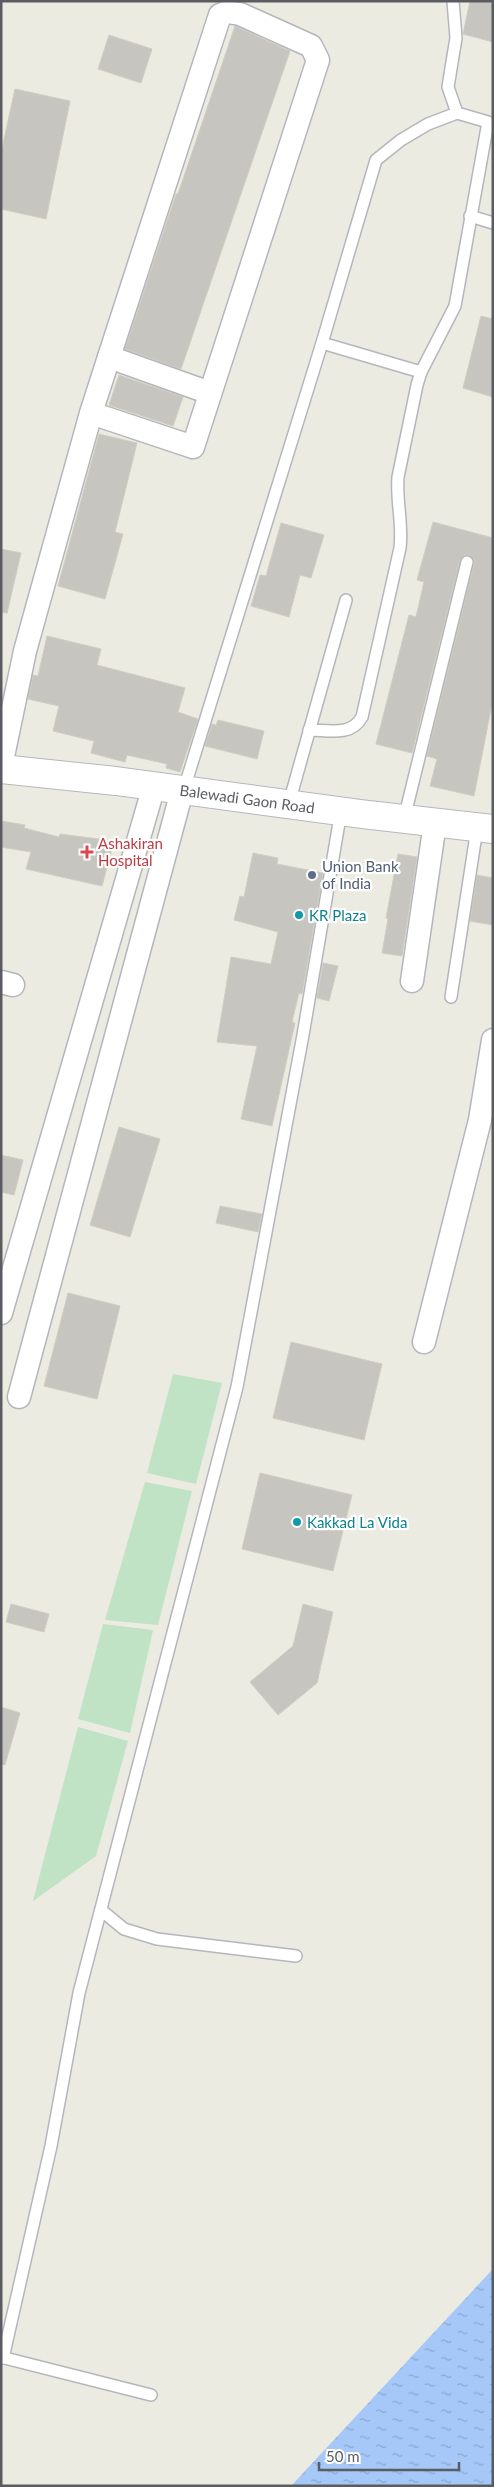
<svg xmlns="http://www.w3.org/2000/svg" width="494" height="2487" font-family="Lato,sans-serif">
	<defs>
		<pattern id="water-ripples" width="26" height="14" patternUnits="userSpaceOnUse" patternTransform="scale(1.25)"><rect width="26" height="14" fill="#a6c8f8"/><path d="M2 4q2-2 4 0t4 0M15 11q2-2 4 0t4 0" fill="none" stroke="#8aa6cc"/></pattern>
	</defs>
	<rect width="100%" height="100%" fill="#ecebe2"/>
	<g fill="#c0e2c5">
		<polygon points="173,1374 222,1383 196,1484 147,1473"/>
		<polygon points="145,1482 192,1491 158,1625 105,1620"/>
		<polygon points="103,1624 153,1630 130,1733 78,1719"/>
		<polygon points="78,1727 128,1741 96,1856 33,1901"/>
	</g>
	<polygon fill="url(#water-ripples)" points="493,2269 493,2486 291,2486 492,2270"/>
	<g fill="#c7c5bf" stroke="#d0cec1">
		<polygon points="470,1 493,1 493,42 463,34"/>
		<polygon points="235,26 290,51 181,369 125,349 176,194 178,194"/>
		<polygon points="109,35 152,49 141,83 98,69"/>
		<polygon points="15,89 70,101 46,219 1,209 1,153"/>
		<polygon points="481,316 493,319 493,397 463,388"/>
		<polygon points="119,375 183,397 173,426 109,405"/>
		<polygon points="99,434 137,443 115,532 123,534 105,599 58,586"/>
		<polygon points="433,522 493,538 493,699 474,796 430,786 437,759 427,756 474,564 474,559 469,555 464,555 460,560 412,753 376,744 409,615 416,617 424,582 417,580"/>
		<polygon points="281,523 324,535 311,578 300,575 289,617 251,606 260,575 266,576"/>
		<polygon points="1,549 21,553 7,613 1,612"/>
		<polygon points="47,636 101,649 97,665 185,688 178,712 198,719 180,772 166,768 167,764 127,755 125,762 91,753 94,741 53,731 59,706 28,699 33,675 38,676"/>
		<polygon points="218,720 264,731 257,759 205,746 212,724 216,725"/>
		<polygon points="1,821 25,825 24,828 59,837 60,834 114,841 102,886 26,869 31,852 1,847"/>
		<polygon points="253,853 278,858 277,864 323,873 302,994 299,993 292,1022 295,1023 272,1126 241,1119 257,1046 217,1042 231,957 271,964 278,932 234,920 240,896 244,897"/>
		<polygon points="398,854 417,857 402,956 382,953 388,919 386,918"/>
		<polygon points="477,875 493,878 493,925 470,921"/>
		<polygon points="323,963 338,966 329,1001 317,998"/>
		<polygon points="119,1127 160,1139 130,1237 90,1225"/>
		<polygon points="1,1155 23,1160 14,1195 1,1192"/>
		<polygon points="220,1206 262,1214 258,1232 216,1223"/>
		<polygon points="68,1293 120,1306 97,1399 44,1386"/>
		<polygon points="291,1342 382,1364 364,1440 273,1418"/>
		<polygon points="260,1473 352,1495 333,1571 242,1549"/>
		<polygon points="11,1604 49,1614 44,1632 6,1622"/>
		<polygon points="303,1604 333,1612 317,1683 278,1715 250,1682 293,1646"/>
		<polygon points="1,1707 20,1713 5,1765 1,1764"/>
	</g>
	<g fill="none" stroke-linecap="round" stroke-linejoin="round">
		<defs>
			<g id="lane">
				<polyline points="453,1 456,38 448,87 457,113"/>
				<polyline points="470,216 493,223"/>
				<polyline points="322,343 421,372"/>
				<path d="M184 789 322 343 376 160 401 140 428 124 457 113 488 122 455 306 421 372 417 385 398 477C396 501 403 524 400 548L362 717C351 737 328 730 309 730"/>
				<polyline points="289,803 346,600"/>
				<polyline points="404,819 467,562"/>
				<polyline points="451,997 476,835"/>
				<polyline points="101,1910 124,1929 157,1939 296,1956"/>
				<polyline points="1,2357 151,2395"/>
				<polyline points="3,2358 51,2146 79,1993 237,1387 303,1035 341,811"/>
			</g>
			<g id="street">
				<polyline points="109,357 210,393"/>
				<polyline points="1,766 25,651 88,424 91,413 109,357 220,15 227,12 240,14 311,46 318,60 193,447 91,413"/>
				<polyline points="412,981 434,830"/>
				<polyline points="1,982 13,985"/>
				<polyline points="1,1313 154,786"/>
				<polyline points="424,1342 480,1120 493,1040"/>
				<polyline points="19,1397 179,802 184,789"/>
			</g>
			<g id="secondary">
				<path id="s1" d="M1 769 116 781 361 814 493 829"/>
			</g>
		</defs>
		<use href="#lane" stroke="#b4b6bb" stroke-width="14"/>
		<use href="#street" stroke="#b4b6bb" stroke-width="25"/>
		<use href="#secondary" stroke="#b6b7bd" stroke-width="30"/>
		<use href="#lane" stroke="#fff" stroke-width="11"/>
		<use href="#street" stroke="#fff" stroke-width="22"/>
		<use href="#secondary" stroke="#fff" stroke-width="28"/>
	</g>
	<path fill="#e0444e" stroke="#fff" stroke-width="2" d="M84.5 844.5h5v5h5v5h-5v5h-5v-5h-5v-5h5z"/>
	<circle fill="#5c6f8a" stroke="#fff" stroke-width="2" cx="312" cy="875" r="5"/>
	<g fill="#0f9aa8" stroke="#fff" stroke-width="2">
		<circle cx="299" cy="915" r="5"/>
		<circle cx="297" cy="1522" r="5"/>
	</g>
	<g text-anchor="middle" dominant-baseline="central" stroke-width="4.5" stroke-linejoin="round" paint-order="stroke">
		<g font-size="15" fill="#5a5c62" stroke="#fff">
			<text stroke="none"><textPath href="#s1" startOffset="248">Balewadi Gaon Road</textPath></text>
		</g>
		<g font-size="15" fill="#be3a42" stroke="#fff" text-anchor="start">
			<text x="98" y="843">Ashakiran<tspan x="98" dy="17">Hospital</tspan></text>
		</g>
		<g font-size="15" fill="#4e5e75" stroke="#fff" text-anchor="start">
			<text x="322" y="866">Union Bank<tspan x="322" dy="17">of India</tspan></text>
		</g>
		<g font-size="15" fill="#0d838f" stroke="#fff" text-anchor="start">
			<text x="309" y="915">KR Plaza</text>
			<text x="307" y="1522">Kakkad La Vida</text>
		</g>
	</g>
	<rect width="494" height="2487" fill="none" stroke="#5a5c62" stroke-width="5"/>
	<path d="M319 2462v8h140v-8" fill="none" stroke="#5a5c62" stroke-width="2.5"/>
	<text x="326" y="2462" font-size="15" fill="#5a5c62" stroke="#ffffff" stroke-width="4" paint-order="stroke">50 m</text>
</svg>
